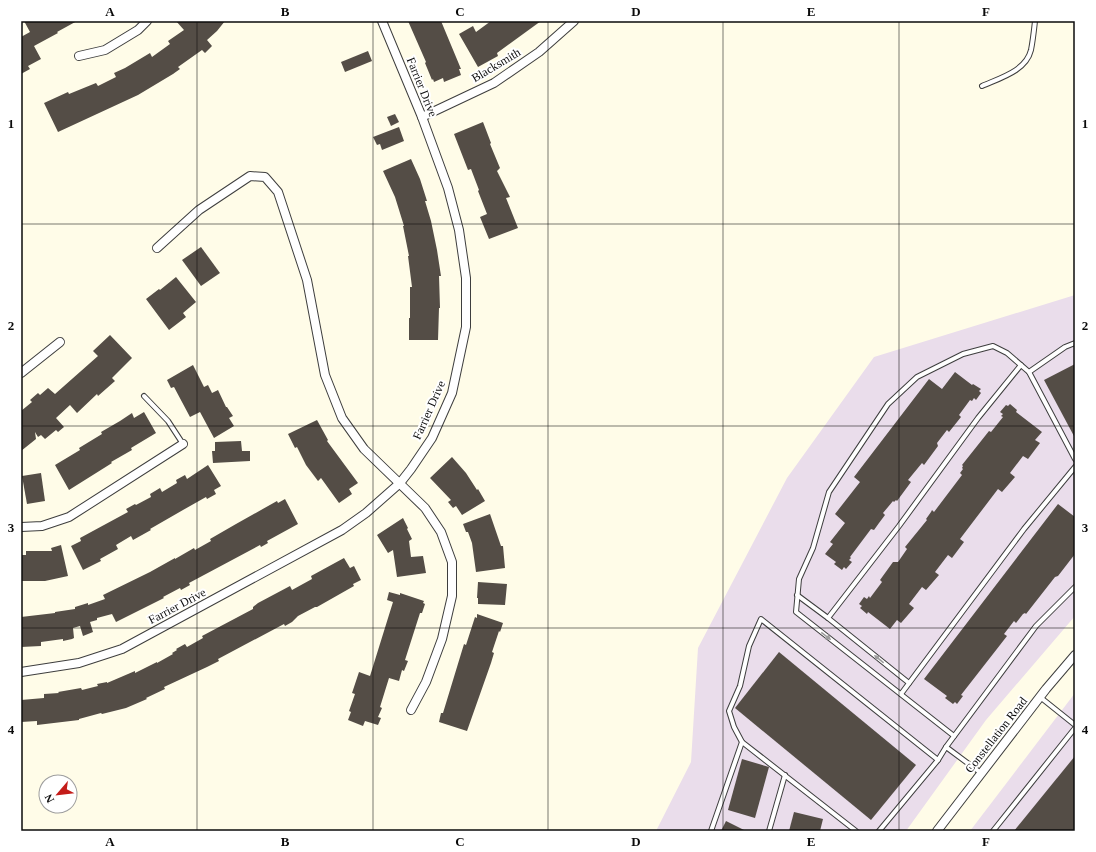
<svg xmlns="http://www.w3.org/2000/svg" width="1096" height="852" font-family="Georgia,serif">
	<rect width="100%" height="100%" fill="#fffce8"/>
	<g fill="#eaddeb">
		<polygon points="1075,295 1075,616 986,720 906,831 656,831 691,762 698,648 787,478 874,357"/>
		<polygon points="1075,693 1075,831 970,831"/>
	</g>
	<g fill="#544d46">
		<polygon points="24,21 77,21 57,32 58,33 34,46 41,59 28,66 30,69 21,74 21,37 30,32"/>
		<polygon points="176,21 225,21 217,31 207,40 212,46 205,53 202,50 178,67 180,69 173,74 138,95 58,132 44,103 68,92 69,94 96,83 98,86 116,77 114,73 125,68 150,53 152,57 170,44 168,41 184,30"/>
		<polygon points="408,21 441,21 461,69 459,69 461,75 444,82 443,78 434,82 433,79 432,80 425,63 426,62"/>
		<polygon points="491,21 541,21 497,53 498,56 478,67 459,34 473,26 476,32"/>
		<polygon points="368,51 372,61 345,72 341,62"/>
		<polygon points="395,114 399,122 391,126 387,117"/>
		<polygon points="483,122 491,143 490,144 500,168 497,171 510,197 506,198 518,228 489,239 480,217 487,214 478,191 479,190 471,169 468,170 454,134"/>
		<polygon points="399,127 404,141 382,150 380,144 377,145 373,137"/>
		<polygon points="411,159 420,179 427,201 425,201 431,221 437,250 441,276 439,276 440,308 439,308 438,340 409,340 409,318 410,318 410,287 412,287 408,256 409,256 403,226 404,226 395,197 383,171"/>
		<polygon points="201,247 220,273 201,286 182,260"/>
		<polygon points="176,277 196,302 183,313 186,317 169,330 146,299 159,289 160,290"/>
		<polygon points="110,335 132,358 112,378 115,381 98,396 97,394 77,413 70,405 56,418 64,427 58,432 56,430 45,439 41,435 38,437 35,432 36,439 21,451 21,411 32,402 30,400 38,393 40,395 48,388 55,394 98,356 93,351"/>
		<polygon points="1075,364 1075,438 1044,380"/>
		<polygon points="193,365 204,387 208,385 212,393 218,390 226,407 227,407 233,416 229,418 234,426 214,438 200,412 190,417 174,387 171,388 167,380"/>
		<polygon points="955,372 972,385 973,384 981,389 979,391 981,393 976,400 974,398 972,401 970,400 959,415 961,417 949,432 947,430 937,443 938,446 924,465 922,463 908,480 911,482 897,501 896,500 894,502 893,501 883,513 885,515 879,523 874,530 871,529 850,557 851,558 849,560 852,562 846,569 844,567 842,570 834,564 836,562 825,554 833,544 830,542 845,523 835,514 860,482 854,477 929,379 942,389"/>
		<polygon points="1010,404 1017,410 1016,412 1042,432 1035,440 1040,443 1028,459 1023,456 1010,473 1015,477 1002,492 998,489 960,539 964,542 952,558 948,555 935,572 939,575 926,590 922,587 909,604 914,608 901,623 897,620 890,629 868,612 867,614 860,608 862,606 859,604 864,597 867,599 869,596 870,598 882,582 880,580 893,562 898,562 907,549 905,547 927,520 926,519 931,512 932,510 934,512 962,475 960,473 963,469 962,468 963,466 962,465 989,431 991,432 1003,417 1001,416 1003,414 1000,412 1006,405 1008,406"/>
		<polygon points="144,412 156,433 131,448 132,450 111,462 112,463 69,490 55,465 80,450 79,448 102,434 101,432 120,421 132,413 134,418"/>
		<polygon points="317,420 328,440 327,441 358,483 349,489 352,494 339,503 321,478 318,481 306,465 297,447 295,448 288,434"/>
		<polygon points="241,441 242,451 250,451 250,461 213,463 212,451 215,451 215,442"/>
		<polygon points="452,457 466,473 477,490 478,489 485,501 462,515 456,506 453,508 448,502 451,500 430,478"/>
		<polygon points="208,465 221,486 214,490 216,494 207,499 206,497 183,510 150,529 151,530 133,540 131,536 116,545 118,549 100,559 101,561 83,570 71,546 81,541 80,538 128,512 126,509 135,504 136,505 151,497 150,494 160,488 162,492 177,483 176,480 185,475 187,479"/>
		<polygon points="41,473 45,501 27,504 22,476"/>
		<polygon points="285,499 298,524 267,541 268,543 261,547 260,545 189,583 190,585 181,590 180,588 163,597 164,598 116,622 112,614 97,618 97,620 90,622 93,632 83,636 80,626 73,628 74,638 72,639 63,641 63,639 41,642 41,646 21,647 21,617 55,613 55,612 75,609 75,607 88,603 88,605 105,599 103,595 150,572 175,558 175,559 194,548 195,550 211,541 210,539 236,524 277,501 278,503"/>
		<polygon points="1058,504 1075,517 1075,554 1058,576 1055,577 1026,614 1025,613 1023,614 1016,623 1014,621 1004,634 1007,636 1000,645 961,695 963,696 957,704 955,702 953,704 945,698 947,696 924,679"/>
		<polygon points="490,514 501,546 503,546 505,568 476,572 472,543 468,532 466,532 463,524"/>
		<polygon points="403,518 408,528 407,529 412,539 409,541 411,557 423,556 426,573 397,577 393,550 388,553 377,535"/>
		<polygon points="61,545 68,576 45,581 21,581 21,555 26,555 26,551 52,551 51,548"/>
		<polygon points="344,558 350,568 354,566 361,580 353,584 354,586 317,607 315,607 298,616 292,622 285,626 284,624 218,659 219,661 207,667 164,687 165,689 146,698 147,699 126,708 102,714 101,713 79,719 79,720 37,725 37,721 21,722 21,700 44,698 44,694 59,693 58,692 81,688 82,690 98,686 97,684 107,682 107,683 135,671 135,673 157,662 157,663 173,654 172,653 177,650 176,649 185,644 187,647 203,638 202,636 253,609 253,607 258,603 290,586 292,590 312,579 311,576"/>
		<polygon points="478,582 507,584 505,605 478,604 478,598 477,598"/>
		<polygon points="389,592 400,595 400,593 424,601 423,603 425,604 422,613 420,613 405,660 408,661 404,671 402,670 399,681 389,678 380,707 382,708 378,717 381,718 378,725 365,721 363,726 348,720 351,712 349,711 355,694 352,693 359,672 370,676 393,602 387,600"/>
		<polygon points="477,614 503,623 500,632 499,631 492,652 494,653 491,663 467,731 439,722 441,713 443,713 464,644 466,645 475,617 477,618"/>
		<polygon points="779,652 916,765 871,820 735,708"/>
		<polygon points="1075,756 1075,831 1014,831"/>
		<polygon points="742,759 769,767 755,818 728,810"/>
		<polygon points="794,812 823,819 820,831 789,831"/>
		<polygon points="726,821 746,831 721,831"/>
	</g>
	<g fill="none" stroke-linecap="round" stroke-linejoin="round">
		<defs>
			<g id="service">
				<path d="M982 86C1000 78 1026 71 1031 50 1033 40 1034 30 1035 21"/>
				<polyline points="1029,372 1075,459"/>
				<polyline points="144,396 168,421 183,444"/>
				<polyline points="797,595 828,618 909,683"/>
				<polyline points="828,618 899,526 978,418 1021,365"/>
				<polyline points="901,694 1024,529 1075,467"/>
				<polyline points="1040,697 1075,725"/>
				<polyline points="954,736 796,612 799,579 813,548 829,492 888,404 917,377 963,354 993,346 1007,353 1029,372 1065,347 1075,343"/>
				<polyline points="742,742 856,831"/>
				<polyline points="946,747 1036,626 1075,587"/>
				<polyline points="711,831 742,742 734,727 729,711 740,686 749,646 761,619 938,760 946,747 981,773"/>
				<polyline points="769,831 785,775"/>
				<polyline points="879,831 938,760"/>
				<polyline points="993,831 1075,728"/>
			</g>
			<g id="minor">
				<polyline points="79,56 105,50 138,30 147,21"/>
				<polyline points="422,117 494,83 539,52 574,21"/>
				<polyline points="157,248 199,210 250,176 265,177 278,192 307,280 325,375 342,418 364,449 425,508 441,532 452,562 452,596 442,639 426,682 411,710"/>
				<polyline points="21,373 60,342"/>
				<polyline points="21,527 42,526 69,517 183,444"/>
				<polyline points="21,672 79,663 122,649 342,530 366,513 400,483 411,469 432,438 452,393 466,327 466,278 459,230 448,188 422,117 382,21"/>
				<polyline points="937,831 1046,689 1075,655"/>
			</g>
		</defs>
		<use href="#service" stroke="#3e3e3e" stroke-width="6"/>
		<use href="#minor" stroke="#3e3e3e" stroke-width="10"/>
		<use href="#service" stroke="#fff" stroke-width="4"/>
		<use href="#minor" stroke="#fff" stroke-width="8"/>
	</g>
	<defs><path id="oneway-solid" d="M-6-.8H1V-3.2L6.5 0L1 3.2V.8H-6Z"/></defs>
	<g fill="#9d9d9d">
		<use href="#oneway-solid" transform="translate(826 636) rotate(38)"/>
		<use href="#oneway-solid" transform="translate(879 659) rotate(-141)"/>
	</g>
	<path fill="none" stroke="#0b0b0b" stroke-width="1" stroke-opacity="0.55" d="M197 21V831M373 21V831M548 21V831M723 21V831M899 21V831M21 224H1075M21 426H1075M21 628H1075"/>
	<g text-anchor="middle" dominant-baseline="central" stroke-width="4" stroke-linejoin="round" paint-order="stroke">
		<g font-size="12" fill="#0b0b0b" stroke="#fff">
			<text transform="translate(496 65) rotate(-31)">Blacksmith</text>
			<text transform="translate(422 87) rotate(68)">Farrier Drive</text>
			<text transform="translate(429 410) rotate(-66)">Farrier Drive</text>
			<text transform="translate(177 606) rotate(-28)">Farrier Drive</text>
			<text transform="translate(996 735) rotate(-52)">Constellation Road</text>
		</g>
	</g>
	<rect width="1096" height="852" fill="none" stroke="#ffffff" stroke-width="44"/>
	<g transform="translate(58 794) rotate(242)"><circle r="19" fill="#ffffff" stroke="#9d9d9d"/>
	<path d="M0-3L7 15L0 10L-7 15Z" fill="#c41c19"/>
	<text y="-6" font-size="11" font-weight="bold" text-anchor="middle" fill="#0b0b0b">N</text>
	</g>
	<rect x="22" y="22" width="1052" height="808" fill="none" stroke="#0b0b0b" stroke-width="1.5"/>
	<g font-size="13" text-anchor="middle" font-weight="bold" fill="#0b0b0b">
		<text x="110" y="16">A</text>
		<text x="285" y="16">B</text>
		<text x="460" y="16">C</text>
		<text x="636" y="16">D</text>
		<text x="811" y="16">E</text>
		<text x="986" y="16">F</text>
		<text x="11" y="128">1</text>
		<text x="1085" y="128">1</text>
		<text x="11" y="330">2</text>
		<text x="1085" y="330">2</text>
		<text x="11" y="532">3</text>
		<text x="1085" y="532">3</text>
		<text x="11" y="734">4</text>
		<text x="1085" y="734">4</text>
		<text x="110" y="846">A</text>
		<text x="285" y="846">B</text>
		<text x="460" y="846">C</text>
		<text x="636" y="846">D</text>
		<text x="811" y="846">E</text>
		<text x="986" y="846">F</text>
	</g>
</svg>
